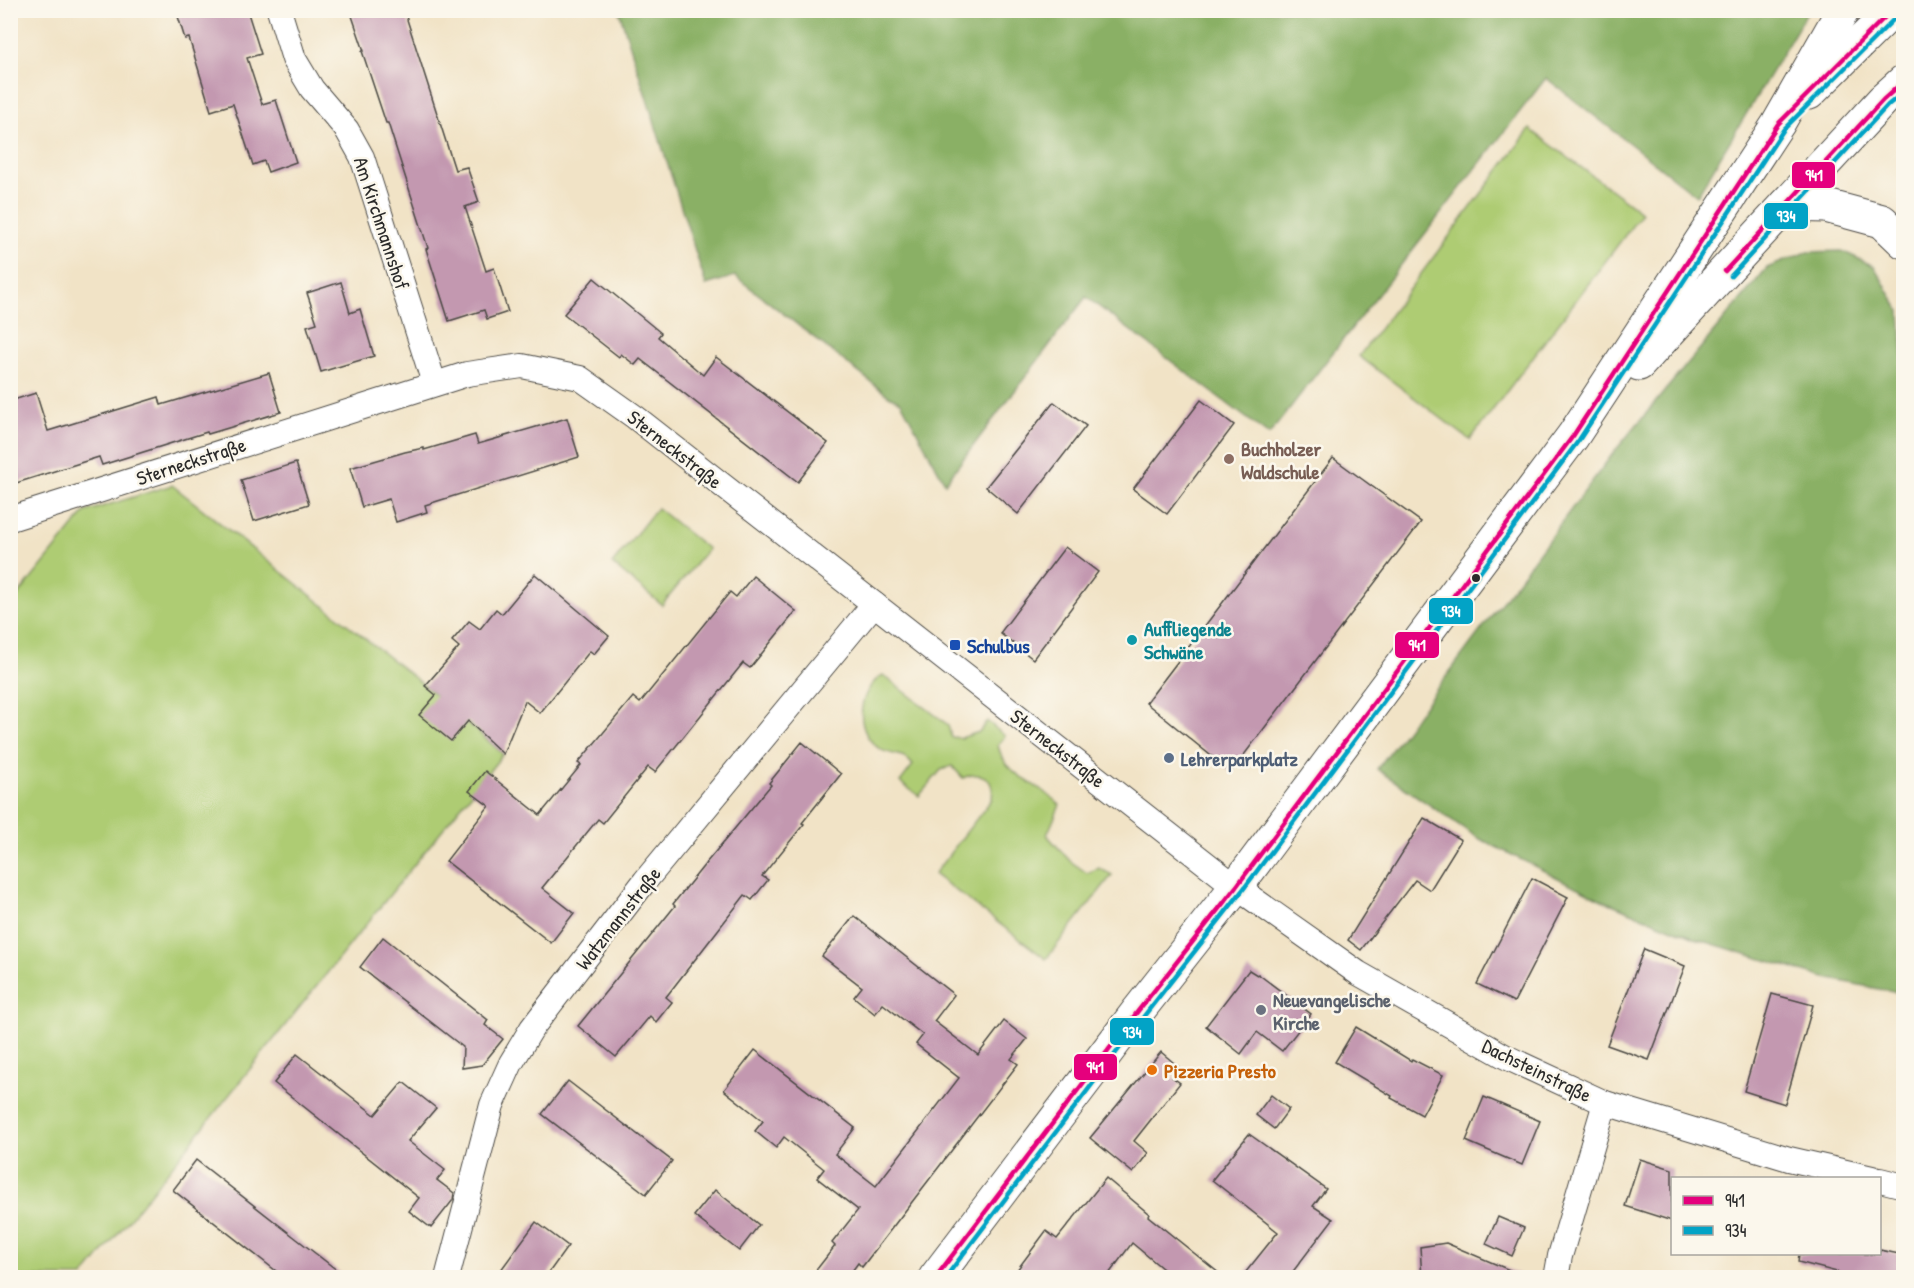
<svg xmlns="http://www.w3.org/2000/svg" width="1914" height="1288" font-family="'Patrick Hand',sans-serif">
	<rect width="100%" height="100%" fill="#fbf7ec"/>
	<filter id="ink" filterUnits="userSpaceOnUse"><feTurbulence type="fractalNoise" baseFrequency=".0167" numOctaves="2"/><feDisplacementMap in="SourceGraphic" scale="12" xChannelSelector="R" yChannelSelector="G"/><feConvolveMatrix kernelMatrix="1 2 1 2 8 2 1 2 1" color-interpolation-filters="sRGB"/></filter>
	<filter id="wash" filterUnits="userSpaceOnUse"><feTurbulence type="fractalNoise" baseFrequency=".008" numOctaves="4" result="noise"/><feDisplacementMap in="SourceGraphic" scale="24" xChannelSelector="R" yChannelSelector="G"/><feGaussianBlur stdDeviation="1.35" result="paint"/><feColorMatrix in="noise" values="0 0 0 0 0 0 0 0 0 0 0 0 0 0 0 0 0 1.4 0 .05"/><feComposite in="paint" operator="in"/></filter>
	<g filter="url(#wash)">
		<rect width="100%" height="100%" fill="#f1e3c6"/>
		<g fill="#aecc73" stroke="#6c7c4f" stroke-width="1.5">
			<polygon points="1530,129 1642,213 1470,440 1359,356"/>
			<polygon points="172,485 425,686 503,754 83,1277 11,1277 11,604 85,512"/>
			<polygon points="657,508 708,549 662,605 612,564"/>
			<path d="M883 675 948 725 951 737 961 738 979 732 987 721 1005 736 998 745C1003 770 1026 780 1045 792 1050 796 1055 801 1060 805L1047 835 1070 861 1087 873 1099 868 1112 875 1046 959 934 874 992 799C995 778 982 770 963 778L952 766 941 770 919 796 900 782 913 765C910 762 906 757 902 756 895 753 887 754 880 749 853 732 857 690 883 675Z"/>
		</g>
		<g fill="#8ab065" stroke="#5a6e48" stroke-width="1.5">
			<polygon points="619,11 619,10 1808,11 1697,196 1546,78 1269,435 1086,297 945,483 901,402 889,396 735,276 706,285"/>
			<polygon points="1842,251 1874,266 1900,311 1903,358 1903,994 1821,977 1700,940 1602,900 1478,838 1377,769 1614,452 1767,268 1807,252"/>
		</g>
		<g id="blocks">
			<g fill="#c398b0">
				<polygon points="176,10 247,10 261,54 247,58 262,104 276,100 296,162 268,172 264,161 253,165 233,104 211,111 189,38 185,39"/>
				<polygon points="350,10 404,10 455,170 467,167 479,202 465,207 486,271 494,268 508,312 487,319 484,310 449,321 426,249 428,248 388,123 386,123 362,51 364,51"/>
				<polygon points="594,278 661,333 658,337 703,375 716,357 828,443 798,482 640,359 635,365 621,354 619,357 564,314"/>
				<polygon points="341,282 350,313 360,309 374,356 321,372 307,326 317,323 307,293"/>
				<polygon points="269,373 281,412 208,434 207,432 102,465 99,457 10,485 10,401 36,393 48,431 159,397 161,405"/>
				<polygon points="1201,400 1234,425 1167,514 1133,489"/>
				<polygon points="1054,402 1086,426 1018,514 986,487"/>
				<polygon points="567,418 579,457 425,505 427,512 396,522 389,499 362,507 350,468 405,452 424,448 424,450 475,435 478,444"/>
				<polygon points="1333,458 1421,522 1231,772 1146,703"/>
				<polygon points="296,463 309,504 254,521 241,480"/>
				<polygon points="1065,547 1098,572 1033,659 1000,633"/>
				<polygon points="535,574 609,636 594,654 590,651 540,713 525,701 503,754 468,721 451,741 419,715 436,695 425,686 459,647 452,641 469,621 480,629 496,609 502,614"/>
				<polygon points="753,576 796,611 750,668 743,663 655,772 648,767 603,823 598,819 542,888 574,913 551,943 446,861 489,806 469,791 485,771 540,815 581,765 578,763 633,697 640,703 730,592 736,597"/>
				<polygon points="802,742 841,774 802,823 804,824 762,876 768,880 752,900 745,895 666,997 672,1002 656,1022 650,1016 616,1057 578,1026 675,906 673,904 706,863 771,785 769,783"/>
				<polygon points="1424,818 1461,840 1430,890 1415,880 1361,950 1348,940"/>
				<polygon points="1532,878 1568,897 1514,1002 1477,984"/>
				<polygon points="854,916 954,995 934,1021 978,1055 1004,1021 1027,1039 1011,1059 1018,1064 862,1267 858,1263 847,1278 810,1278 835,1246 832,1243 858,1210 817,1178 824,1169 784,1137 776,1148 755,1131 763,1121 724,1090 755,1050 855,1128 835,1154 876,1186 959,1078 916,1044 923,1035 883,1004 875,1014 854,997 862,987 822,956"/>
				<polygon points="383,937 488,1020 485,1025 503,1039 482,1065 462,1068 463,1047 360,967"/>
				<polygon points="1644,949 1685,966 1649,1060 1607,1045"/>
				<polygon points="1249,970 1257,975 1258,974 1311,1014 1282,1051 1257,1032 1241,1054 1206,1026"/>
				<polygon points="1772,994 1813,1005 1785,1104 1744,1091"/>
				<polygon points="1356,1027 1411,1061 1412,1059 1443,1075 1422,1115 1391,1098 1392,1096 1335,1062"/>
				<polygon points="1161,1052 1180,1068 1172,1077 1180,1083 1134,1141 1148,1153 1133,1173 1090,1138"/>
				<polygon points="297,1054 375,1115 403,1082 436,1108 408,1141 445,1170 437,1180 454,1193 453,1200 431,1228 409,1211 419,1198 274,1083"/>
				<polygon points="568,1081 672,1161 646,1194 542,1114"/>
				<polygon points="1271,1095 1289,1109 1274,1129 1256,1115"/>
				<polygon points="1484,1097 1540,1121 1522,1165 1466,1141"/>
				<polygon points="1249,1134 1326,1189 1313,1206 1333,1219 1288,1278 1241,1278 1278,1232 1212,1180"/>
				<polygon points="1640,1159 1672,1169 1672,1221 1625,1206"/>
				<polygon points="196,1160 302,1243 347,1278 285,1278 173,1190"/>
				<polygon points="1106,1178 1149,1214 1148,1216 1225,1278 1174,1278 1132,1243 1106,1278 1011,1278 1046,1231 1057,1239"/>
				<polygon points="715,1190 759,1225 739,1251 694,1216"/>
				<polygon points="1498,1217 1524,1228 1512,1256 1486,1244"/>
				<polygon points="536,1222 568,1246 545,1278 495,1278"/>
				<polygon points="1446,1243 1526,1277 1526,1278 1422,1278 1420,1247"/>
				<polygon points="1880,1250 1904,1255 1901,1278 1860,1278 1798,1262 1799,1254 1880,1254"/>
			</g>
		</g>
	</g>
	<g filter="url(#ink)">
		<use href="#blocks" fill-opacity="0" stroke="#494742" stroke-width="1.5"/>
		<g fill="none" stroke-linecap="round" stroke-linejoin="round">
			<defs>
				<g id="street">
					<polyline points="279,10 294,59 312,89 347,130 362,157 434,383"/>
					<polyline points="10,519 467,374 522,366 580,378 635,417 1236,887 1358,973 1506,1057 1605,1103 1789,1159 1872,1178"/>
					<polyline points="1880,1180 1904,1186"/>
					<polyline points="447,1278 492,1105 511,1063 532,1028 645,881 874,604"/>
					<polyline points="1556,1278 1560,1256 1605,1103"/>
				</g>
				<g id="secondary">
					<polyline points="1809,93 1893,10"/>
					<polyline points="1786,205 1826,206 1882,221 1904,242"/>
					<polyline points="1639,364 1883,100 1904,81"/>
					<polyline points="935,1278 1138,1011 1236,887 1573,436 1778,124 1843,10"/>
				</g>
			</defs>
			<use href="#street" stroke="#494742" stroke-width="26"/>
			<use href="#secondary" stroke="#494742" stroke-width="35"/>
			<use href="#street" stroke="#fff" stroke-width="24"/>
			<use href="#secondary" stroke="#fff" stroke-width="33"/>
			<defs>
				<g id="bus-1">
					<polyline points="1725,271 1883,100 1904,81"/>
					<polyline points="935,1278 1138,1011 1236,887 1573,436 1778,124 1892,10"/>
				</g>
				<g id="bus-2">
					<polyline points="1731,276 1888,105 1904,92"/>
					<polyline points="945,1278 1144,1016 1242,891 1579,440 1784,129 1898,15"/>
				</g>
			</defs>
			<use href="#bus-1" stroke="#fbf7ec" stroke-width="9"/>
			<use href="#bus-2" stroke="#fbf7ec" stroke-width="9"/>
			<use href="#bus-1" stroke="#e5007d" stroke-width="4.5"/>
			<use href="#bus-2" stroke="#02a3c6" stroke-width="4.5"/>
		</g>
	</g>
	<circle fill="#8d6e63" stroke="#fbf7ec" stroke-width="2" cx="1229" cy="459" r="6"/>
	<circle fill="#2b2b2b" stroke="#fbf7ec" stroke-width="2" cx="1476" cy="578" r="5"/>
	<circle fill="#0f9aa8" stroke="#fbf7ec" stroke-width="2" cx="1132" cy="640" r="6"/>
	<rect fill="#1a4fb4" stroke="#fbf7ec" stroke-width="2" x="949" y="639" width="12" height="12" rx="3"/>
	<circle fill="#5c6f8a" stroke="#fbf7ec" stroke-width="2" cx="1169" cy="758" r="6"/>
	<circle fill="#6b7280" stroke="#fbf7ec" stroke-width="2" cx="1261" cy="1010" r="6"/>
	<circle fill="#e8710a" stroke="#fbf7ec" stroke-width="2" cx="1152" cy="1070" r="6"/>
	<g text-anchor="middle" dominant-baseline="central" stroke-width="5" stroke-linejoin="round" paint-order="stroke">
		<g font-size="20" fill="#2b2b2b" stroke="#fbf7ec">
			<text transform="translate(382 223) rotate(72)">Am Kirchmannshof</text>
			<text transform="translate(675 449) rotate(38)">Sterneckstraße</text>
			<text transform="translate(191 461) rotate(-18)">Sterneckstraße</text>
			<text transform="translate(1058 748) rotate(38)">Sterneckstraße</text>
			<text transform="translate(618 918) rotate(-52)">Watzmannstraße</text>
			<text transform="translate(1537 1070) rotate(26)">Dachsteinstraße</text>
		</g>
		<g font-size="20" font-weight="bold" fill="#785e54" stroke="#fbf7ec" text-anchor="start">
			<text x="1241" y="448">Buchholzer<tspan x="1241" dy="23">Waldschule</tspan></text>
		</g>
		<g font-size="20" font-weight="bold" fill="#0d838f" stroke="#fbf7ec" text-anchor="start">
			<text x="1144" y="628">Auffliegende<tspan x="1144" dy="23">Schwäne</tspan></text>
		</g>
		<g font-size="20" font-weight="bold" fill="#164399" stroke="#fbf7ec" text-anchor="start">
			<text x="967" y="645">Schulbus</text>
		</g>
		<g font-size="20" font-weight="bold" fill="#4e5e75" stroke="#fbf7ec" text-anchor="start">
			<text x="1181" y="758">Lehrerparkplatz</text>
		</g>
		<g font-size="20" font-weight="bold" fill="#5b616d" stroke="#fbf7ec" text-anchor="start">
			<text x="1273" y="999">Neuevangelische<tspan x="1273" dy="23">Kirche</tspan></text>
		</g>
		<g font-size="20" font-weight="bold" fill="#c56008" stroke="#fbf7ec" text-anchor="start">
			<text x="1164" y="1070">Pizzeria Presto</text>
		</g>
	</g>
	<g stroke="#fbf7ec" stroke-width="2">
		<rect x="1791" y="161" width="45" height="28" rx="6" fill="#e5007d"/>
		<rect x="1763" y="202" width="46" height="28" rx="6" fill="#02a3c6"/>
		<rect x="1428" y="597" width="46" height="28" rx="6" fill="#02a3c6"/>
		<rect x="1394" y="631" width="46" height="28" rx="6" fill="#e5007d"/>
		<rect x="1109" y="1017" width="46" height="29" rx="6" fill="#02a3c6"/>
		<rect x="1073" y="1053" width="45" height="28" rx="6" fill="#e5007d"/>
	</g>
	<g font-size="16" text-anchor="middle" font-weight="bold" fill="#fff">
		<text x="1814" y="181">941</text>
		<text x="1786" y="222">934</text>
		<text x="1451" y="617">934</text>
		<text x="1417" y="651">941</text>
		<text x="1132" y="1038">934</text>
		<text x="1095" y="1073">941</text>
	</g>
	<rect width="1914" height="1288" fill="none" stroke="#fbf7ec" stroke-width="36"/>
	<rect x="1671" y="1177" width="210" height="78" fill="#fbf7ec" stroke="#a8a59f" stroke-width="1.5"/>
	<rect x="1683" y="1196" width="30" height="9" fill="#e5007d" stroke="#a8a59f" stroke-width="1.5"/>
	<text x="1725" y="1207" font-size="18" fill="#2b2b2b">941</text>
	<rect x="1683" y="1226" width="30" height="9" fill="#02a3c6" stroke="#a8a59f" stroke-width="1.5"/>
	<text x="1725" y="1237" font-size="18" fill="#2b2b2b">934</text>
</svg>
